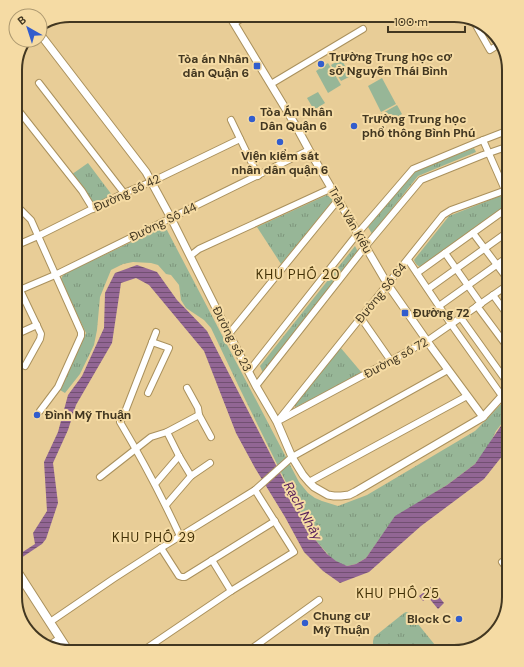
<svg xmlns="http://www.w3.org/2000/svg" width="524" height="667" font-family="'DM Sans',sans-serif">
	<defs>
		<pattern id="park-tufts" width="24" height="20" patternUnits="userSpaceOnUse"><rect width="24" height="20" fill="#97b697"/><path d="M3 7l-1-3M5 7V3M7 7l1-3M15 17l-1-3M17 17v-4M19 17l1-3" fill="none" stroke="#7d957b"/></pattern>
		<pattern id="water-rules" width="6" height="5" patternUnits="userSpaceOnUse"><rect width="6" height="5" fill="#926694"/><path d="M0 2.5h6" fill="none" stroke="#725072"/></pattern>
	</defs>
	<rect width="100%" height="100%" fill="#e8cd97"/>
	<g fill="#97b697">
		<polygon points="341,59 351,76 341,81 331,65"/>
		<polygon points="328,63 341,85 328,93 316,71"/>
		<polygon points="382,78 396,104 381,112 368,86"/>
		<polygon points="318,92 325,103 314,110 307,98"/>
		<polygon points="397,105 402,114 387,123 381,114"/>
	</g>
	<g fill="url(#park-tufts)">
		<polygon points="474,148 476,152 418,176 372,234 368,227 413,172"/>
		<polygon points="88,163 112,195 90,207 68,177"/>
		<polygon points="327,195 333,200 331,203 281,264 257,227"/>
		<path d="M500 196 504 200 505 206 421 267C417 266 415 263 414 260L449 216Z"/>
		<polygon points="161,228 166,228 168,232 299,482 308,493 315,498 322,501 338,506 367,495 475,431 481,425 509,396 509,414 496,431 489,446 475,464 447,485 395,517 366,558 356,564 347,566 340,564 331,558 313,537 239,387 211,328 204,320 186,308 181,300 179,285 171,275 166,274 158,265 151,263 133,262 123,264 111,270 100,297 97,330 94,345 80,374 65,393 60,390 86,333 60,280 64,274"/>
		<polygon points="355,246 358,252 263,373 260,366"/>
		<polygon points="340,347 362,373 296,407 293,405"/>
		<polygon points="406,612 409,613 435,645 436,647 435,652 379,652 375,650 373,648 373,641 374,637 404,613"/>
	</g>
	<g fill="url(#water-rules)">
		<polygon points="137,265 157,272 177,300 207,331 313,537 327,554 336,561 347,566 356,564 366,558 395,516 447,485 475,464 509,414 509,443 503,455 484,479 421,526 369,572 340,583 323,571 304,552 285,517 255,468 236,433 204,351 149,285 136,278 121,283 112,343 76,405 68,430 53,463 58,503 46,539 42,544 15,562 15,557 35,544 33,533 47,511 44,462 58,432 68,395 82,376 104,328 105,293 115,273"/>
		<polygon points="431,587 444,603 438,609 428,597 423,601 419,596"/>
	</g>
	<g fill="none" stroke-linecap="round" stroke-linejoin="round">
		<defs>
			<g id="minor">
				<polyline points="473,20 490,50 501,43"/>
				<polyline points="234,23 248,15"/>
				<polyline points="39,83 124,193"/>
				<polyline points="271,84 363,29"/>
				<polyline points="15,106 82,191 93,209"/>
				<polyline points="231,120 258,176"/>
				<polyline points="483,140 505,190 509,203"/>
				<polyline points="15,204 31,220 81,332 81,336 58,387 40,411"/>
				<polyline points="473,233 509,281"/>
				<polyline points="15,246 38,236 124,193 151,182 240,139"/>
				<polyline points="445,253 481,304"/>
				<polyline points="190,256 199,249 332,188"/>
				<polyline points="408,260 451,324 502,396"/>
				<polyline points="417,273 509,207"/>
				<polyline points="428,289 509,231"/>
				<polyline points="20,290 41,334 40,339 25,366"/>
				<polyline points="15,292 55,275 309,150"/>
				<polyline points="493,295 509,317"/>
				<polyline points="439,306 509,256"/>
				<polyline points="477,306 509,349"/>
				<polyline points="361,318 391,361"/>
				<polyline points="461,318 509,385"/>
				<path d="M156 332 123 417 120 422C142 459 162 497 180 536"/>
				<polyline points="229,334 338,200"/>
				<polyline points="15,335 37,325"/>
				<polyline points="249,371 358,233 413,169 478,142 509,130"/>
				<polyline points="256,386 365,247 421,180 483,155 509,146"/>
				<polyline points="187,388 198,408 199,415 211,437"/>
				<polyline points="148,393 169,348 152,342"/>
				<polyline points="280,420 427,341 509,284"/>
				<polyline points="277,422 443,215 451,210 509,189"/>
				<polyline points="167,432 179,456 191,476"/>
				<polyline points="100,477 151,437 167,432 199,415"/>
				<polyline points="309,482 467,396"/>
				<polyline points="155,484 179,456"/>
				<polyline points="166,505 191,476 210,463"/>
				<polyline points="161,548 179,576 182,577 185,577 275,521"/>
				<polyline points="212,560 231,591"/>
				<polyline points="502,562 509,571"/>
				<polyline points="50,622 113,579 161,548 255,490 292,457 448,370"/>
				<polyline points="48,646 60,638"/>
				<polyline points="141,652 231,591 294,552 255,490"/>
				<polyline points="247,652 319,600"/>
			</g>
			<g id="tertiary">
				<polyline points="229,15 296,126 309,150 388,285 432,348 483,417"/>
				<polyline points="40,34 146,172 171,218 229,334 256,386 277,422 292,457 303,475 309,482 314,487 328,495 334,496 341,496 349,495 355,492 483,417 502,396 509,387"/>
			</g>
			<polyline id="secondary" points="15,568 69,652"/>
		</defs>
		<use href="#minor" stroke="#aa915d" stroke-width="8"/>
		<use href="#tertiary" stroke="#aa915d" stroke-width="9"/>
		<use href="#secondary" stroke="#aa915d" stroke-width="10"/>
		<use href="#minor" stroke="#fff" stroke-width="6"/>
		<use href="#tertiary" stroke="#fff" stroke-width="7"/>
		<use href="#secondary" stroke="#fff" stroke-width="8"/>
	</g>
	<g fill="#325dcd" stroke="#f5dba4" stroke-width="1.5">
		<circle cx="321" cy="64" r="4"/>
		<rect x="253" y="62" width="8" height="8" rx="2"/>
		<circle cx="252" cy="119" r="4"/>
		<circle cx="354" cy="126" r="4"/>
		<circle cx="280" cy="142" r="4"/>
		<rect x="401" y="309" width="8" height="8" rx="2"/>
		<circle cx="37" cy="415" r="4"/>
		<circle cx="459" cy="619" r="4"/>
		<circle cx="305" cy="623" r="4"/>
	</g>
	<g text-anchor="middle" dominant-baseline="central" stroke-width="4" stroke-linejoin="round" paint-order="stroke">
		<g font-size="12" font-weight="bold" fill="#423721" stroke="#f5dba4" text-anchor="start">
			<text x="329" y="57">Trường Trung học cơ<tspan x="329" dy="14">sở Nguyễn Thái Bình</tspan></text>
			<text x="249" y="59" text-anchor="end">Tòa án Nhân<tspan x="249" dy="14">dân Quận 6</tspan></text>
			<text x="260" y="112">Tòa Án Nhân<tspan x="260" dy="14">Dân Quận 6</tspan></text>
			<text x="362" y="119">Trường Trung học<tspan x="362" dy="14">phổ thông Bình Phú</tspan></text>
			<text x="280" y="156" text-anchor="middle">Viện kiểm sát<tspan x="280" dy="14">nhân dân quận 6</tspan></text>
			<text x="413" y="313">Đường 72</text>
			<text x="45" y="415">Đình Mỹ Thuận</text>
			<text x="313" y="616">Chung cư<tspan x="313" dy="14">Mỹ Thuận</tspan></text>
			<text x="451" y="619" text-anchor="end">Block C</text>
		</g>
		<g font-size="12" fill="#423721" stroke="#f5dba4">
			<text transform="translate(127 193) rotate(-25)">Đường số 42</text>
			<text transform="translate(350 220) rotate(60)">Trần Văn Kiểu</text>
			<text transform="translate(163 222) rotate(-26)">Đường Số 44</text>
			<text transform="translate(381 293) rotate(-51)">Đường Số 64</text>
			<text transform="translate(232 339) rotate(63)">Đường số 23</text>
			<text transform="translate(396 358) rotate(-29)">Đường số 72</text>
		</g>
		<g font-size="13" letter-spacing="1" fill="#423107" stroke="#f5dba4">
			<text x="298" y="274">KHU PHỐ 20</text>
			<text x="154" y="537">KHU PHỐ 29</text>
			<text x="398" y="593">KHU PHỐ 25</text>
		</g>
		<g font-size="13" font-style="italic" fill="#59225d" stroke="#f5dba4">
			<text transform="translate(303 511) rotate(61)">Rạch Nhảy</text>
		</g>
	</g>
	<path d="M0 0H524V667H0ZM70 22H454A48 48 0 0 1 502 70V597A48 48 0 0 1 454 645H70A48 48 0 0 1 22 597V70A48 48 0 0 1 70 22Z" fill="#f5dba4" fill-rule="evenodd"/>
	<path fill="none" stroke="#423721" stroke-width="2" d="M70 22H454A48 48 0 0 1 502 70V597A48 48 0 0 1 454 645H70A48 48 0 0 1 22 597V70A48 48 0 0 1 70 22Z"/>
	<g transform="translate(28 28) rotate(321)"><circle r="19" fill="#f5dba4" stroke="#ad9970"/>
	<path d="M0-3L7 15L0 10L-7 15Z" fill="#325dcd"/>
	<text y="-6" font-size="11" font-weight="bold" text-anchor="middle" fill="#423721">B</text>
	</g>
	<path d="M388 26v6h77v-6" fill="none" stroke="#423721" stroke-width="2"/>
	<text x="394" y="26" font-size="12" fill="#423721" stroke="#f5dba4" stroke-width="3" paint-order="stroke">100 m</text>
</svg>
